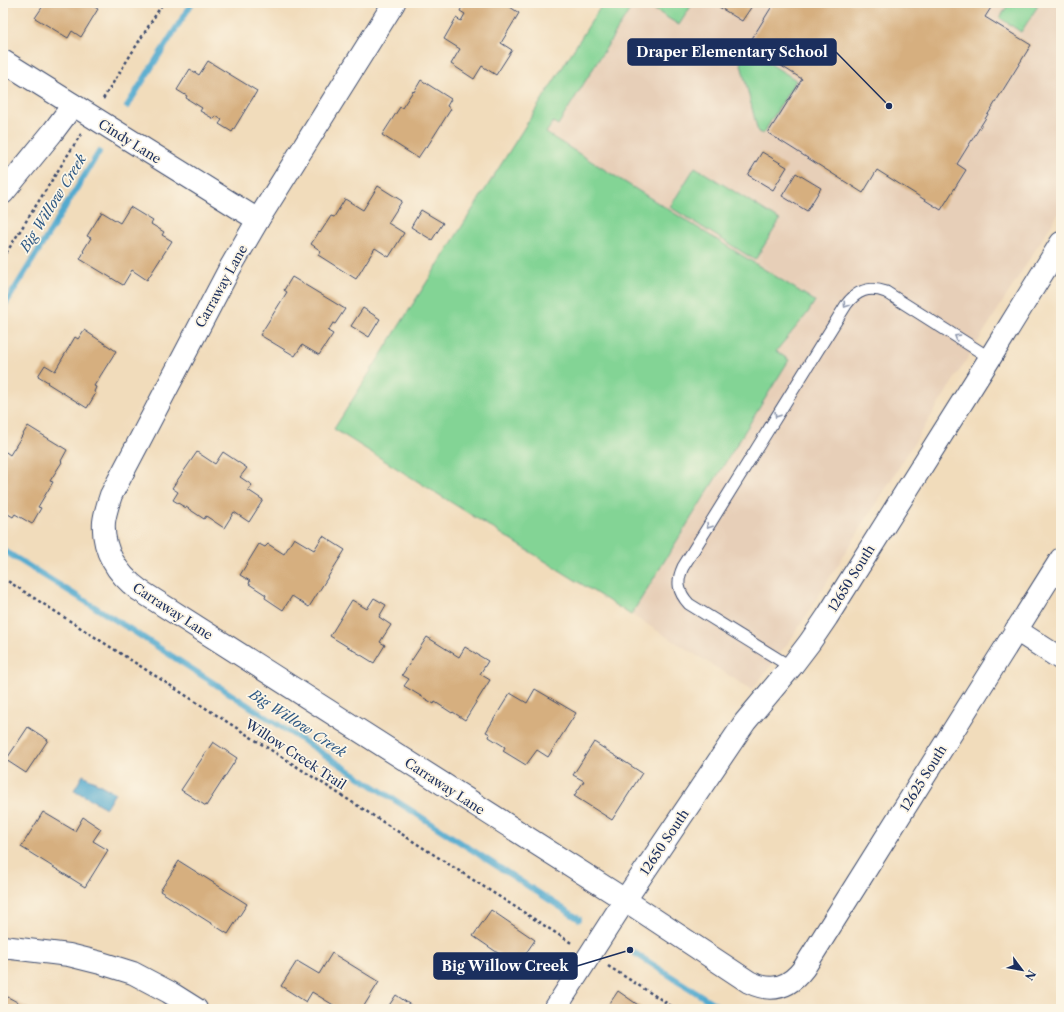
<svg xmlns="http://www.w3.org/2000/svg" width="1064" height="1012" font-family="'Libre Caslon Text',serif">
	<rect width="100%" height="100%" fill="#fcf5e5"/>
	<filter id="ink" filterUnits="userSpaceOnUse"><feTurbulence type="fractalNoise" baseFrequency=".025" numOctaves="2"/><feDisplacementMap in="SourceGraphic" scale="8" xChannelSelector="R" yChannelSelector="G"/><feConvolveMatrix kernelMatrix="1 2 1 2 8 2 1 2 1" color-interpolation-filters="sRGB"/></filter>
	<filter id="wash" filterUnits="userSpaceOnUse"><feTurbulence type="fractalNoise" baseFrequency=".012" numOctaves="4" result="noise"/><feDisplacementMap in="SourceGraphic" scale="16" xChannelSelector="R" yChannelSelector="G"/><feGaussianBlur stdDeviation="0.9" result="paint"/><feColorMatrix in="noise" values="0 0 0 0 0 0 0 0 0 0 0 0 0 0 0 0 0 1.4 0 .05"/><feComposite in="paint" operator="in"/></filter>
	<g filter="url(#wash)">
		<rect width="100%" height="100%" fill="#f1dcbb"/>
		<polygon fill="#e7cfb8" points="603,3 1061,3 1061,209 799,627 791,639 752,690 334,429"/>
		<g fill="#83d495" stroke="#4f827a">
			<polygon points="603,3 634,3 558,125 553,122 546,133 815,301 807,314 776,351 789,360 631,615 334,429"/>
			<polygon points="644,3 693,3 679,25"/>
			<polygon points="1009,3 1034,3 1038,6 1021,32 1000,18"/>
			<polygon points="748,50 796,80 763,134 758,132 738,52"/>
			<polygon points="695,167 780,220 755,260 670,207"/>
		</g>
		<polygon fill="#53aacf" stroke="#376c96" points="83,775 115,793 106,808 74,790"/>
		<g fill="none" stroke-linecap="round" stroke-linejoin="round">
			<g stroke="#53aacf" stroke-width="6">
				<polyline points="127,106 192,3"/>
				<polyline points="3,308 99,152"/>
				<polyline points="3,550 130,629 579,919"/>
				<polyline points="630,950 722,1009"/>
			</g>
		</g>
		<g id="blocks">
			<g fill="#d6af7f">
				<polygon points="45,3 87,3 98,9 81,37 72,31 68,38 35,18"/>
				<polygon points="464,3 504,3 519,13 501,43 512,50 496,75 482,66 474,79 451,64 460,49 444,39 456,18 461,21 465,14 460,11"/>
				<polygon points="722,3 754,3 742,21 719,7"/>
				<polygon points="774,3 994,3 985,17 1031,45 957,164 966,170 941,210 877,170 863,193 768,133 802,79 748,45"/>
				<polygon points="208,61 257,91 232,132 219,124 222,120 216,116 214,119 200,111 202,108 186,98 187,96 177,90 190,69 199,75"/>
				<polygon points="421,80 451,99 447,106 451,109 427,147 426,146 418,158 382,135 400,107 402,108 413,91 414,92"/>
				<polygon points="762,152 787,167 773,190 748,175"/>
				<polygon points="796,173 821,188 807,211 782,196"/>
				<polygon points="378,186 402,201 388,223 404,233 389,257 375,248 356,279 318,255 321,251 311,244 319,232 320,233 331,216 334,217 345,199 363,210"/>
				<polygon points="130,207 153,221 151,224 164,232 162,235 172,241 147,280 132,270 123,285 80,259 84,252 83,251 91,238 87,236 102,212 120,223"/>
				<polygon points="421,210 443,223 432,240 411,227"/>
				<polygon points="292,277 345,309 335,324 333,323 328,331 333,334 319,355 302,345 295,356 260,335 287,292 284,290"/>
				<polygon points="363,308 380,319 369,337 351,326"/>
				<polygon points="84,330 116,351 94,386 96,387 94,392 96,393 87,408 47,383 48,382 38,376 45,365 55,371 75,337 78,339"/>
				<polygon points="28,426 67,450 61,461 62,462 50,481 53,482 38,507 41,508 32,524 15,514 13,517 3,511 3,450 10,455"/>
				<polygon points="197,452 215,464 223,452 247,468 240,477 252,485 248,490 263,500 249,522 234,512 224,528 206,516 204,519 186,507 186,508 173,500 178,492 172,488"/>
				<polygon points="323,536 345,550 309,607 292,596 283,610 265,598 266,595 249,584 250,581 240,575 259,544 265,547 268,544 284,554 294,538 314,550"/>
				<polygon points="374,598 386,605 379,617 391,625 380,642 385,645 374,663 330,636 352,600 367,609"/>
				<polygon points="427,637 459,657 465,647 488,661 480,674 490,680 465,720 453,712 452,713 435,702 434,704 404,686 409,679 402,675"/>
				<polygon points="535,689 576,713 548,757 537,750 526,765 503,751 505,747 489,737 490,734 486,732 510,693 527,703"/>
				<polygon points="28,727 48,740 26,773 6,760"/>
				<polygon points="213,742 237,758 206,806 181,790"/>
				<polygon points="594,742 642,773 612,820 574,796 584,781 573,775"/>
				<polygon points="43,812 75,831 83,817 101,829 93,841 108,850 85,887 21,847"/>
				<polygon points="179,861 247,904 228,934 160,891"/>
				<polygon points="491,910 535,940 517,966 473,936"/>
				<polygon points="332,953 379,982 362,1009 340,1009 312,992 306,1002 281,986 297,961 319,974"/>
				<polygon points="618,991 641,1007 640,1009 606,1009"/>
				<polygon points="396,995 412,1006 410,1009 391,1009 388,1007"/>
				<polygon points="6,996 30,1009 3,1009 3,1002"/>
			</g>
		</g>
	</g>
	<g filter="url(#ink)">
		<use href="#blocks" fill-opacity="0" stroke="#3b496c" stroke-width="1"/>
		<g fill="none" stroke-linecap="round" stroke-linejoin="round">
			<defs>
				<path id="service" d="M791 667 689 604C678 592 676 582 683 567L846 305C857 290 869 286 886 292L990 358"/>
				<g id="minor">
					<path d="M394 3 258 220 230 268 111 495C108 504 105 513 104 522 102 550 117 574 139 590L625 900 749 982C772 993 789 988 804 968L1061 559"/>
					<polyline points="3,61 258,220"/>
					<polyline points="3,193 52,133 73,105"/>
					<polyline points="1016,630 1061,659"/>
					<polyline points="3,947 69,955 101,963 133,973 169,992 196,1009"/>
					<polyline points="555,1009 625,900 745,722 791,667 810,642 827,617 990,358 1061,243"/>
				</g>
			</defs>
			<use href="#service" stroke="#3b496c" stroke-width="13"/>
			<use href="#minor" stroke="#3b496c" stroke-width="24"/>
			<g stroke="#3b496c" stroke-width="2.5" stroke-dasharray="3 3" stroke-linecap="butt">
				<polyline points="103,99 163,3"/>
				<polyline points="3,258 81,134"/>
				<polyline points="3,578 573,944"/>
				<polyline points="608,966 676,1009"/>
			</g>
			<use href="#service" stroke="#fff" stroke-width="11"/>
			<use href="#minor" stroke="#fff" stroke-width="22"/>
		</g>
		<defs><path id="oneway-chevron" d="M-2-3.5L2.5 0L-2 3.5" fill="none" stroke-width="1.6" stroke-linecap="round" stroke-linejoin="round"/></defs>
		<g stroke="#8d97ae">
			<use href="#oneway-chevron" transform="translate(846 305) rotate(124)"/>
			<use href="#oneway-chevron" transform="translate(957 337) rotate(-148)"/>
			<use href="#oneway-chevron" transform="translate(777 415) rotate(122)"/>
			<use href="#oneway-chevron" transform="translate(709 526) rotate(122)"/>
		</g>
	</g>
	<g text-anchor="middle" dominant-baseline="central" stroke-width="3.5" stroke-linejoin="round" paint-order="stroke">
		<g font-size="13" fill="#1b2f5e" stroke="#fcf5e5">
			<text transform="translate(130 141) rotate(32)">Cindy Lane</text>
			<text transform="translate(221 286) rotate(-61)">Carraway Lane</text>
			<text transform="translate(851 578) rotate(-58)">12650 South</text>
			<text transform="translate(173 611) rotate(33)">Carraway Lane</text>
			<text transform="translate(296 754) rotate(33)">Willow Creek Trail</text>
			<text transform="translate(923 778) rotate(-58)">12625 South</text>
			<text transform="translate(445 786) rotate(33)">Carraway Lane</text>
			<text transform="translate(664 842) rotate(-56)">12650 South</text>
		</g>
		<g font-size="14" font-style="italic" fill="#2f5a86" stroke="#fcf5e5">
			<text transform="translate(53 203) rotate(-58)">Big Willow Creek</text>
			<text transform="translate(298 723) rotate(33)">Big Willow Creek</text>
		</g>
	</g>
	<path fill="none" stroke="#1b2f5e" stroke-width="1.5" d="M889 106L836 52M630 950L577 966"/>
	<g fill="#1b2f5e" stroke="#fcf5e5" stroke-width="1.5">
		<circle cx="889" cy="106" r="4"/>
		<circle cx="630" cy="950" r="4"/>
	</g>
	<g fill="#1b2f5e" stroke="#1b2f5e" stroke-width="1.5">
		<rect x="628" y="39" width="208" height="26" rx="4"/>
		<rect x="434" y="953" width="143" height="26" rx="4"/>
	</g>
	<g font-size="14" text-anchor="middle" font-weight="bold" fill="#fff">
		<text x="732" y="57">Draper Elementary School</text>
		<text x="505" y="971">Big Willow Creek</text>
	</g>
	<rect width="1064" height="1012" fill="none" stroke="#fcf5e5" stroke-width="16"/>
	<g transform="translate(1022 970) rotate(122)" stroke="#fcf5e5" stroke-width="3" paint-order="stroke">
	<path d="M0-3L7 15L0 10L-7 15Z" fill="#1b2f5e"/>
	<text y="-6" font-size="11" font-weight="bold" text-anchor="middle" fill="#1b2f5e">N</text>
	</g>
</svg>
